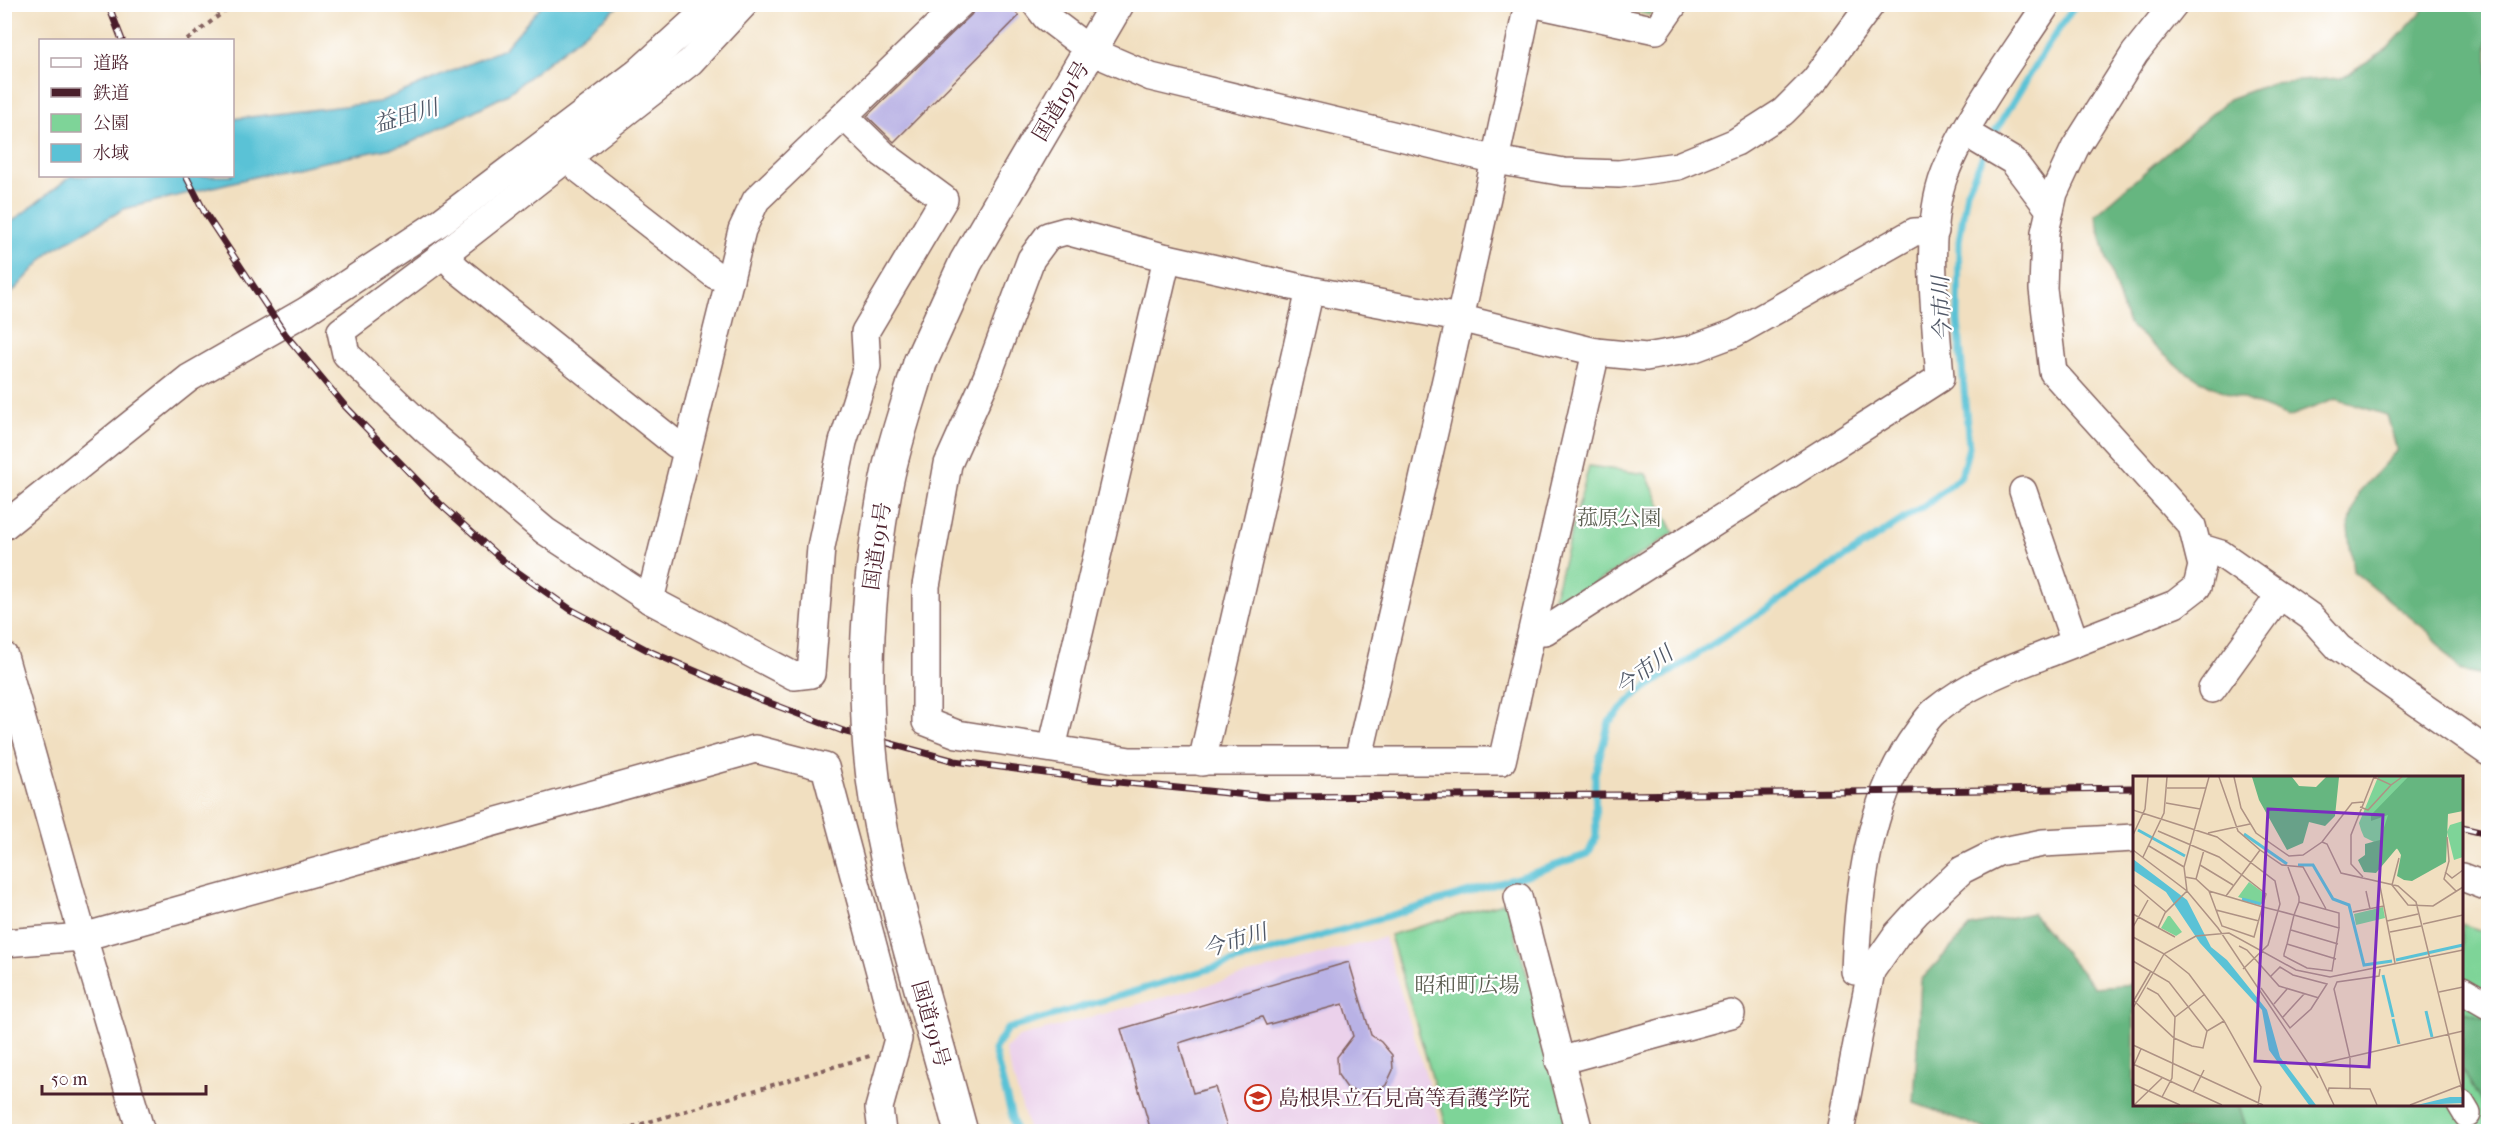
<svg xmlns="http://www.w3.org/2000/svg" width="2493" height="1136" font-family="'IM FELL French Canon','Noto Serif JP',serif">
	<rect width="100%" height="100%" fill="#fff"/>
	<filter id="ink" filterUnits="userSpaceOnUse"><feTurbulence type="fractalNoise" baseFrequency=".0167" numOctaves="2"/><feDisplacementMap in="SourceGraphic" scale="12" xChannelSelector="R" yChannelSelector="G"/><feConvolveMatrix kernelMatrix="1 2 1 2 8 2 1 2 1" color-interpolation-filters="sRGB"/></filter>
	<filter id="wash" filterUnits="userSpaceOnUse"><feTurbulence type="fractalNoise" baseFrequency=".008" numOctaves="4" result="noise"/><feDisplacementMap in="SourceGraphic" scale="24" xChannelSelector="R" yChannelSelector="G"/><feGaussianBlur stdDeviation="1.35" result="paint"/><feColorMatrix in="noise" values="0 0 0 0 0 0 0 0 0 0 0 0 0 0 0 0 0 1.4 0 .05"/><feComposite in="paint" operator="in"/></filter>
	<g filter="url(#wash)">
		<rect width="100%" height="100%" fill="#f1dfc0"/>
		<polygon fill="#ebd1eb" points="1384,937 1443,1131 1029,1131 1005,1049 1019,1037"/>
		<g fill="#7ed498" stroke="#647a62" stroke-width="1.5">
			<polygon points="1610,5 1658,5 1650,15"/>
			<polygon points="1589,466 1646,474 1674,533 1550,612"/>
			<polygon points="1506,902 1572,1131 1448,1131 1390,935"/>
			<polygon points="2462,924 2488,933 2488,1131 2044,1131 2134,1104 2462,1104"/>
		</g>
		<g fill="#66b680" stroke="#586a56" stroke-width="1.5">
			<polygon points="2428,5 2488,5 2488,676 2459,670 2431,634 2353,571 2348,528 2358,493 2397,450 2387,415 2336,399 2288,417 2211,386 2181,369 2128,324 2109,267 2095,215 2229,99 2272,83 2341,78 2387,49"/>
			<polygon points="2032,913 2094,987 2134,984 2134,1104 2239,1105 2246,1127 2261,1131 1991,1131 1914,1103 1921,980 1971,926"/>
			<polygon points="2462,1011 2488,1019 2488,1114 2462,1069"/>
		</g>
		<polygon fill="#5ac2d6" stroke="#527080" stroke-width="1.5" points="542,5 620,5 506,95 406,145 270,173 124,209 51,251 5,300 5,227 71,176 232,176 233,119 379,102 504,49"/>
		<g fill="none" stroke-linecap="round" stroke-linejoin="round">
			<g stroke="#5ac2d6" stroke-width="7">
				<polyline points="1990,140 2046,48 2076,4"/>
				<polyline points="1016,1132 994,1050 1007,1029 1530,874 1588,854 1596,837 1595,774 1609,722 1635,695 1931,501 1961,476 1969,447 1958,320 1959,241 1967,191 1986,150"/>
			</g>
		</g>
		<g id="blocks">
			<g fill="#b9b2e5">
				<polygon points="978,4 1007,4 1019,16 894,142 867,116 971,15"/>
				<polygon points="1349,962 1371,1035 1381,1042 1392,1055 1393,1070 1386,1085 1378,1091 1361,1094 1347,1088 1338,1075 1337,1057 1353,1036 1343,1004 1266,1025 1262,1017 1179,1043 1193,1093 1215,1087 1228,1131 1151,1131 1121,1029"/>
			</g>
		</g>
	</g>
	<g filter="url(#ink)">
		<use href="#blocks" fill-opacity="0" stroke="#84625f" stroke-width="1.5"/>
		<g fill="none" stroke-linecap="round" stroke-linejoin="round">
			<defs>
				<g id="minor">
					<polyline points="744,4 690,62 444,254 341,331 346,354 426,430 545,531 650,600 794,676 811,674 821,547 843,442 867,366 865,332 944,199 883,154 844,116"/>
					<polyline points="1036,4 1046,17 1091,51 1151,77 1496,160 1564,172 1619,174 1678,166 1736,142 1783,112 1815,80 1871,4"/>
					<path d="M1528 4C1476 258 1416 509 1358 761H1130L957 734 926 722V586L948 464 987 377 1031 259 1048 236 1066 231 1167 258 1310 290 1459 318 1596 352 1646 357 1692 349 1735 333 1914 232 1935 231"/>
					<polyline points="1536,4 1656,30 1674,4"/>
					<polyline points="1966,133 2013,161 2050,210"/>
					<polyline points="571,156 579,169 715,275 730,280"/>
					<polyline points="444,254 457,269 676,444 687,449"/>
					<polyline points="2023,491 2075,643"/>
					<polyline points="4,526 189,378 306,311 442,221 637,73 713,4"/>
					<polyline points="2198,547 2221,554 2311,617 2339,648 2488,752"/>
					<polyline points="650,600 742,230 756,200 960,4"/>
					<path d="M1533 630 1545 631 1940 378C1936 318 1923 229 1945 173 1967 117 2014 55 2047 4"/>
					<polyline points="4,656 83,937 141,1132"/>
					<polyline points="2212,689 2280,595"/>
					<polyline points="1052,748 1167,258"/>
					<polyline points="1358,761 1502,761 1596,352"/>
					<polyline points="1202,762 1310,290"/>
					<polyline points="2462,877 2488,887"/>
					<polyline points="1518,897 1579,1132"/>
					<polyline points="4,943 83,937 755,749 825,767 898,1039 879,1108 882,1132"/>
					<path d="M1871 971H1855C1858 891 1868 799 1918 732 1923 725 1928 717 1935 711 1969 683 2011 668 2052 652 2093 636 2134 620 2175 604L2197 587 2202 566 2192 526 2053 372 2043 289 2045 232 2054 193 2075 148 2135 53 2174 4"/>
					<polyline points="2462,990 2488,1005"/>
					<polyline points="1559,1061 1731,1014"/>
					<polyline points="2461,1104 2467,1114"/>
					<polyline points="1840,1132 1871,971 1897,934 1918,911 1962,870 1998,852 2043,843 2134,838"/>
				</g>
				<g id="highway">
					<polyline points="920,363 966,262 1117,4"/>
					<polyline points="943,1066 961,1132"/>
				</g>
			</defs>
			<use href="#minor" stroke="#84625f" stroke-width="30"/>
			<use href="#highway" stroke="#84625f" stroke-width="36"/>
			<g stroke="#84625f" stroke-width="4" stroke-dasharray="4.5 4.5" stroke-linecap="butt">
				<polyline points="187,40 234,4"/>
				<polyline points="615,1132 870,1056"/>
			</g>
			<use href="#minor" stroke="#fff" stroke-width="27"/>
			<use href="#highway" stroke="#fff" stroke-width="33"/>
			<defs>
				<g id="rail">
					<polyline points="108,4 122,40"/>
					<polyline points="186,176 205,213 285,334 344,405 439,503 509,566 570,609 651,652 762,700 843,731 955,761 1098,780 1267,797 1622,795 2134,788"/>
					<polyline points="2462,828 2488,834"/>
				</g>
			</defs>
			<use href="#rail" stroke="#4a1f2b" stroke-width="7"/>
			<use href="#rail" stroke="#fff" stroke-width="4.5" stroke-dasharray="14" stroke-linecap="butt"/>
			<defs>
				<path id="highway-bridge" d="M920 363C908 405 892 448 885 490 866 594 860 702 877 806 892 894 919 980 943 1066"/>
			</defs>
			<use href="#highway-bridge" stroke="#84625f" stroke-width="36" stroke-linecap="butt"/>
			<use href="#highway-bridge" stroke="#fff" stroke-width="33"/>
		</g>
	</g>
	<defs>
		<symbol id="school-ring" viewBox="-11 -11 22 22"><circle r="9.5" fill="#fff" stroke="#c8321e" stroke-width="1.5"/><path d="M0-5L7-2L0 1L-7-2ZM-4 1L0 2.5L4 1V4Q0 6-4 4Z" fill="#c8321e"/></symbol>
	</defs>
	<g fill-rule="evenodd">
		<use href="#school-ring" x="1243" y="1083" width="30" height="30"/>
	</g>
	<g text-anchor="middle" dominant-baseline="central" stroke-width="4.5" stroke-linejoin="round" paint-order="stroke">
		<g font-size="21" fill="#4a1f2b" stroke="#fff">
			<text transform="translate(1061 101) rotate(-59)">国道191号</text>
			<text transform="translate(877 546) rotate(-82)">国道191号</text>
			<text transform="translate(931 1024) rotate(74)">国道191号</text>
		</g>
		<g font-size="21" fill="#5c5e51" stroke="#fff">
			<text x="1619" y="518">菰原公園</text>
			<text x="1467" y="985">昭和町広場</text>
		</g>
		<g font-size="21" fill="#4a1f2b" stroke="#fff" text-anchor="start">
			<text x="1278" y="1098">島根県立石見高等看護学院</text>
		</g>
		<g font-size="22" font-style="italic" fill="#505867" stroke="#fff">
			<text transform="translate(406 116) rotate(-16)">益田川</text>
			<text transform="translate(1942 309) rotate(-92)">今市川</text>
			<text transform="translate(1644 671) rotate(-37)">今市川</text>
			<text transform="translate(1235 941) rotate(-17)">今市川</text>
		</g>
	</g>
	<g transform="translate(2133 776)">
		<rect width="330" height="330" fill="#f1dfc0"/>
		<path d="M245 1H299L271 75 245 68 231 61 228 54 226 47ZM330 45V81L321 84 314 56 317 49ZM116 106 132 118 129 128 105 121ZM250 131 252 142 223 149 221 138ZM35 140H37L49 156 43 160 28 152Z" fill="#7ed498"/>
		<path d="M119 1H159L166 10 183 11 193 1H206L202 40 192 50 176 46 170 67 154 74 126 24ZM275 1H327L330 4V35L315 38 313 86 279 105 271 104 264 100 268 79 264 72 243 97 231 96 225 84 232 79V68L247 64 255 39 238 45V39Z" fill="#66b680"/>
		<path d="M0 83 54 124 78 171 94 184 134 234 147 281 183 329H176L136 274 129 234 67 167 33 116 0 94ZM317 321H330V327L284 329Z" fill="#5ac2d6"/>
		<path fill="none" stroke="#5ac2d6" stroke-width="3" d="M5 54 52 80M111 58 154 88M165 89H180L200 123 216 129 231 189 259 185M109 123 128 128M263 184 330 169M250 199 260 241M293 235 299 261M260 243 266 268"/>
		<path fill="none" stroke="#ae9284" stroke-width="1.5" d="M86 1 105 55 127 74M101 1 108 32 123 57 156 80 170 79 189 66 219 27 230 26M241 1 258 9 269 1M34 12H73M33 27 67 33M227 31 235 34 258 9M0 34 84 61 142 105 147 128 135 169 110 193M25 55 86 81 133 118 121 161 89 150 76 115 63 103 52 101M75 57 117 48M0 59 12 33 15 1M314 61 316 85 311 103 323 115M189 66 194 68 208 97 265 110 283 126 330 318M16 70 51 91M0 74 54 115 85 152 185 302M10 81 31 37 34 1M266 82 259 109 275 129 300 130 330 111M67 89 100 109M312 96 319 102 330 94M230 101 218 88V59L241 1M63 103 71 74M246 105 262 187M0 108 33 136M76 115 93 120 130 131 146 135 161 139 206 152 199 195 174 192 151 180V178L154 168 161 139 166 126V121L155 91M233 115 237 133M93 120 127 74 149 89 170 91 193 133M166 126 206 137V152M83 134 126 145M220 136 251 130M0 138 42 161M254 145 285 138M290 148 330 139M0 151 15 124M25 152 32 137 54 115 51 91 76 1M158 154 205 168M257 156 288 150M0 161 31 178 63 160 96 157 163 194 197 201 330 174M154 168 203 183M106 170 114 174 146 210 186 222M31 178 56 198 91 245 128 311 125 329M0 185 36 206 74 255M14 212 25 218 42 241 72 218M128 212 157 252 178 233 194 208 160 199 147 191 138 200M306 216 330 211M0 224 41 262 59 270 70 272 74 255 91 245M1 224 18 195M141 228 154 213M0 232 31 178M150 241 171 218M0 269 130 329M0 288 89 329M0 291 8 273M0 308 47 329M217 313V282L201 213 204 206 246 200 247 193M60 316 71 294M195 316 196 312 237 313 244 329M29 321 39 302 42 241M1 329 29 302M201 329 182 289 330 255M277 329 329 309"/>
		<path fill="#7b2cbf" fill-opacity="0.15" stroke="#7b2cbf" stroke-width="3" d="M135 33 250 39 236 291 122 285Z"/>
		<rect width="330" height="330" fill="none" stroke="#4a1f2b" stroke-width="3"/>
	</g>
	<rect width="2493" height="1136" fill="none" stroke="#fff" stroke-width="24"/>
	<rect x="39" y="39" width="195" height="138" fill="#ffffff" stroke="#b7a5aa" stroke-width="1.5"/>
	<rect x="51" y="58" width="30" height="9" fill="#ffffff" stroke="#b7a5aa" stroke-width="1.5"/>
	<text x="93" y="69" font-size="18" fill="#4a1f2b">道路</text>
	<rect x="51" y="88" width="30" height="9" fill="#4a1f2b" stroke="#b7a5aa" stroke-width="1.5"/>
	<text x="93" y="99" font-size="18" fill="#4a1f2b">鉄道</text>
	<rect x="51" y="114" width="30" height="18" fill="#7ed498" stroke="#b7a5aa" stroke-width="1.5"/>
	<text x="93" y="129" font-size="18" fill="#4a1f2b">公園</text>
	<rect x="51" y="144" width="30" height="18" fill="#5ac2d6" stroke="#b7a5aa" stroke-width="1.5"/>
	<text x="93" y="159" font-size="18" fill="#4a1f2b">水域</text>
	<path d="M42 1085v9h164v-9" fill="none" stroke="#4a1f2b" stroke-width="3"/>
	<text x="51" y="1085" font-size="18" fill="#4a1f2b" stroke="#ffffff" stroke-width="4.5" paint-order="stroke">50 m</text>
</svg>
